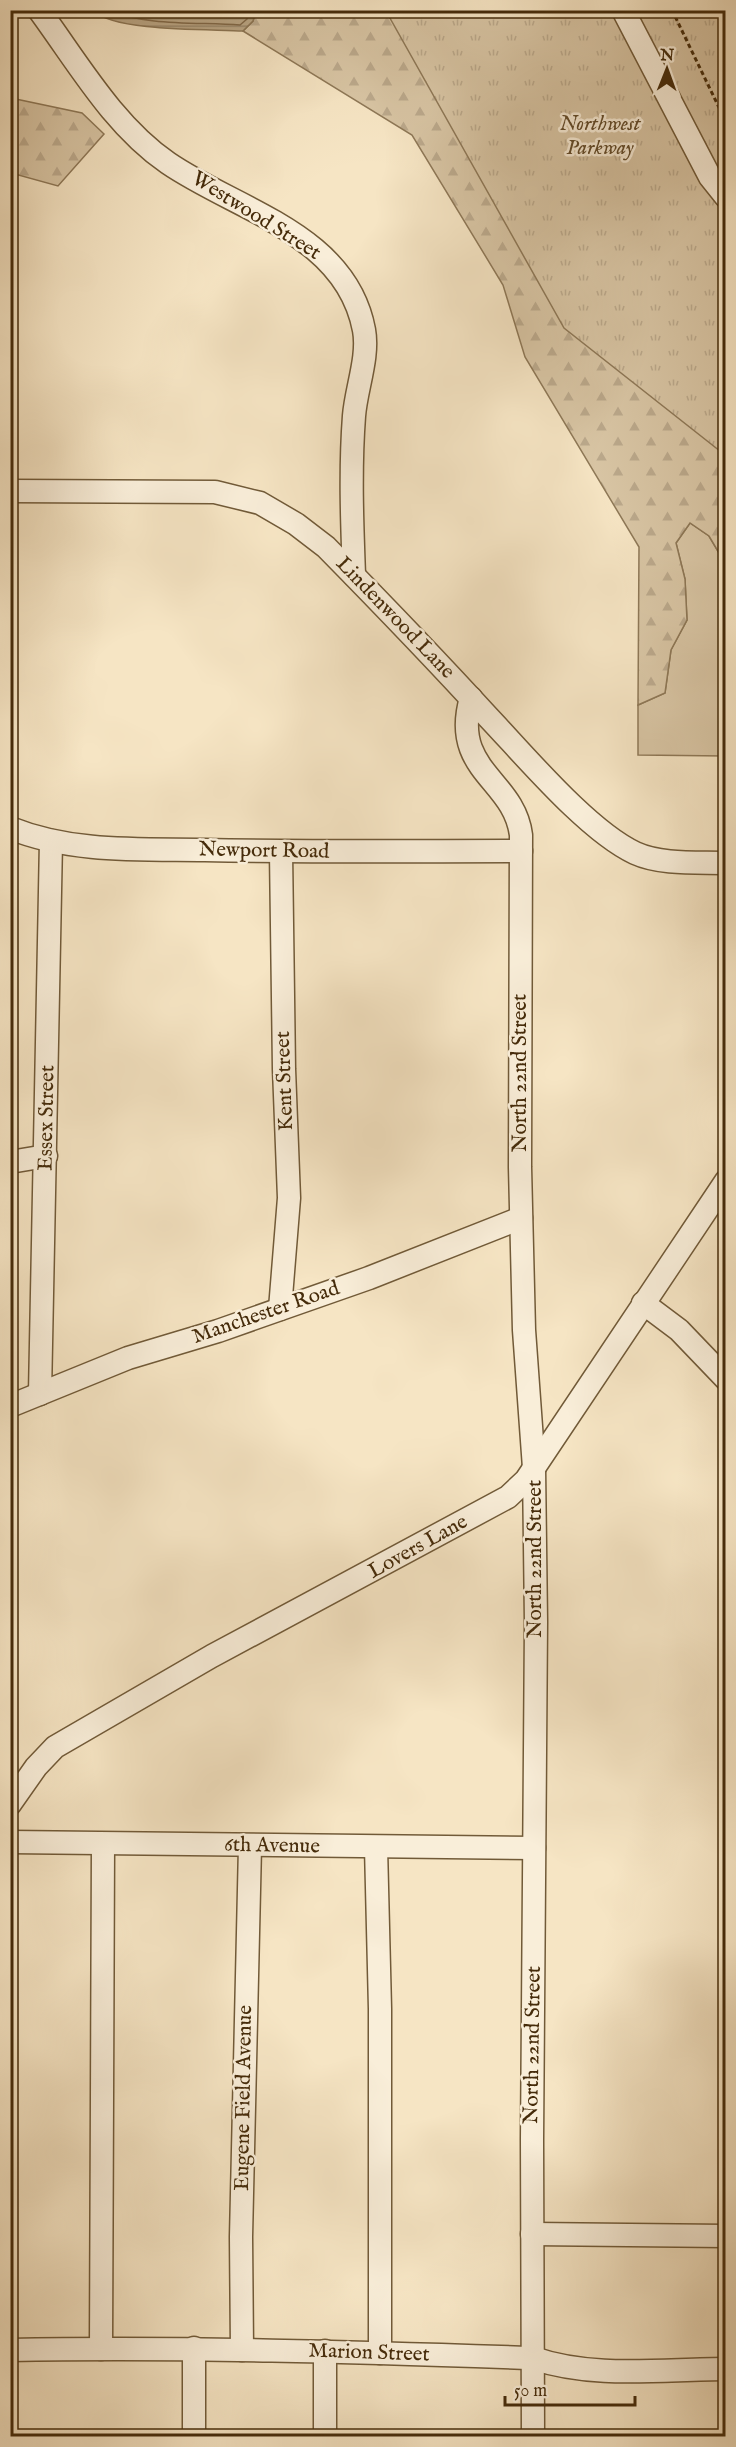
<svg xmlns="http://www.w3.org/2000/svg" width="736" height="2447" font-family="'IM FELL English',serif">
	<defs>
		<pattern id="forest-firs" width="22" height="20" patternUnits="userSpaceOnUse" patternTransform="scale(1.5)"><rect width="22" height="20" fill="#d8c5a4"/><path d="M5 1l3.5 6h-7zM16 11l3.5 6h-7z" fill="#bba98c"/></pattern>
		<pattern id="park-tufts" width="24" height="20" patternUnits="userSpaceOnUse" patternTransform="scale(1.5)"><rect width="24" height="20" fill="#d8c5a4"/><path d="M3 7l-1-3M5 7V3M7 7l1-3M15 17l-1-3M17 17v-4M19 17l1-3" fill="none" stroke="#bba98c"/></pattern>
		<pattern id="water-rules" width="6" height="5" patternUnits="userSpaceOnUse" patternTransform="scale(1.5)"><rect width="6" height="5" fill="#baa685"/><path d="M0 2.5h6" fill="none" stroke="#99876b"/></pattern>
	</defs>
	<rect width="100%" height="100%" fill="#f6e5c4"/>
	<filter id="stains"><feTurbulence type="fractalNoise" baseFrequency=".00333" numOctaves="4"/><feColorMatrix values="0 0 0 0 .2 0 0 0 0 .09 0 0 0 0 .02 0 0 0 .5 -.17"/></filter>
	<radialGradient id="worn" r=".72"><stop offset=".6" stop-color="#630" stop-opacity="0"/><stop offset="1" stop-color="#630" stop-opacity=".3"/></radialGradient>
	<polygon fill="#d8c5a4" stroke="#8e7857" stroke-width="1.5" points="690,523 709,536 725,563 725,756 638,755 638,705 665,693 671,650 687,620 685,579 676,543"/>
	<g fill="url(#forest-firs)" stroke="#8e7857" stroke-width="1.5">
		<polygon points="256,11 598,11 725,248 725,563 709,536 690,523 676,543 685,579 687,620 671,650 665,693 638,705 639,547 525,357 503,285 412,135 243,31 253,21"/>
		<polygon points="11,98 82,113 104,134 58,186 11,173"/>
	</g>
	<polygon fill="url(#park-tufts)" stroke="#8e7857" stroke-width="1.5" points="386,11 725,11 725,455 564,328"/>
	<path fill="url(#water-rules)" stroke="#8b7554" stroke-width="1.5" d="M94 11H256L253 21 243 31C212 29 115 32 94 11Z"/>
	<g fill="none" stroke-linecap="round" stroke-linejoin="round">
		<g stroke="#806848" stroke-width="1.5">
			<path d="M106 10C148 26 195 22 240 25L247 19 249 10"/>
			<polyline points="139,10 183,16 237,17 242,10"/>
		</g>
		<defs>
			<g id="minor">
				<path d="M39 10C78 63 113 125 168 163 238 211 346 234 364 330 369 357 356 389 354 416 350 469 352 522 354 575"/>
				<polyline points="623,10 710,177 726,197"/>
				<path d="M10 491 215 492 260 503 296 524 326 547C381 603 436 660 489 718 526 757 588 831 635 853 661 865 698 862 726 863"/>
				<path d="M471 698C450 771 514 779 521 835L520 1167 524 1330 534 1468 536 1622 532 2140 533 2436"/>
				<path d="M10 828C72 853 139 849 205 850 310 852 415 851 521 851"/>
				<polyline points="10,1162 46,1156"/>
				<polyline points="643,1303 679,1330 726,1379"/>
				<polyline points="280,1309 289,1198 284,1069 281,852"/>
				<polyline points="40,1394 51,841"/>
				<polyline points="10,1406 128,1358 218,1331 369,1278 521,1218"/>
				<polyline points="10,1804 36,1767 55,1747 212,1656 508,1497 526,1480 726,1181"/>
				<polyline points="10,1842 534,1848"/>
				<polyline points="376,1847 380,2009 380,2353"/>
				<polyline points="532,2234 726,2236"/>
				<polyline points="194,2348 194,2436"/>
				<polyline points="101,2349 103,1844"/>
				<path d="M10 2350C185 2347 359 2352 533 2358 593 2379 662 2369 726 2369"/>
				<polyline points="242,2350 241,2237 250,1846"/>
				<polyline points="325,2436 325,2351"/>
			</g>
		</defs>
		<use href="#minor" stroke="#715a38" stroke-width="25"/>
		<polyline stroke="#452b0a" stroke-width="3" stroke-dasharray="4.5 3" stroke-linecap="butt" points="672,10 726,122"/>
		<use href="#minor" stroke="#f9eed9" stroke-width="22"/>
	</g>
	<g text-anchor="middle" dominant-baseline="central" stroke-width="5" stroke-linejoin="round" paint-order="stroke">
		<g font-size="21" font-style="italic" fill="#624a29" stroke="#f9eed9">
			<text x="600" y="124">Northwest<tspan x="600" dy="24">Parkway</tspan></text>
		</g>
		<g font-size="21" fill="#452b0a" stroke="#f9eed9">
			<text transform="translate(256 216) rotate(32)">Westwood Street</text>
			<text transform="translate(395 618) rotate(46)">Lindenwood Lane</text>
			<text transform="translate(264 851) rotate(1)">Newport Road</text>
			<text transform="translate(520 1073) rotate(-90)">North 22nd Street</text>
			<text transform="translate(285 1081) rotate(-92)">Kent Street</text>
			<text transform="translate(47 1118) rotate(-89)">Essex Street</text>
			<text transform="translate(266 1313) rotate(-19)">Manchester Road</text>
			<text transform="translate(418 1547) rotate(-29)">Lovers Lane</text>
			<text transform="translate(535 1559) rotate(-90)">North 22nd Street</text>
			<text transform="translate(272 1846) rotate(1)">6th Avenue</text>
			<text transform="translate(533 2045) rotate(-89)">North 22nd Street</text>
			<text transform="translate(244 2098) rotate(-89)">Eugene Field Avenue</text>
			<text transform="translate(369 2353) rotate(2)">Marion Street</text>
		</g>
	</g>
	<rect width="736" height="2447" fill="none" stroke="#f6e5c4" stroke-width="36"/>
	<rect x="12" y="12" width="712" height="2423" fill="none" stroke="#452b0a" stroke-width="3"/>
	<rect x="18" y="18" width="700" height="2411" fill="none" stroke="#452b0a" stroke-width="1.5"/>
	<g transform="translate(667 69) rotate(1)" stroke="#f9eed9" stroke-width="4.5" paint-order="stroke">
	<path d="M0-4.5L10 22L0 15L-10 22Z" fill="#452b0a"/>
	<text y="-9" font-size="16" font-weight="bold" text-anchor="middle" fill="#452b0a">N</text>
	</g>
	<path d="M505 2396v9h130v-9" fill="none" stroke="#452b0a" stroke-width="3"/>
	<text x="514" y="2396" font-size="18" fill="#452b0a" stroke="#f9eed9" stroke-width="4.5" paint-order="stroke">50 m</text>
	<rect width="100%" height="100%" filter="url(#stains)"/>
	<rect width="100%" height="100%" fill="url(#worn)"/>
</svg>
